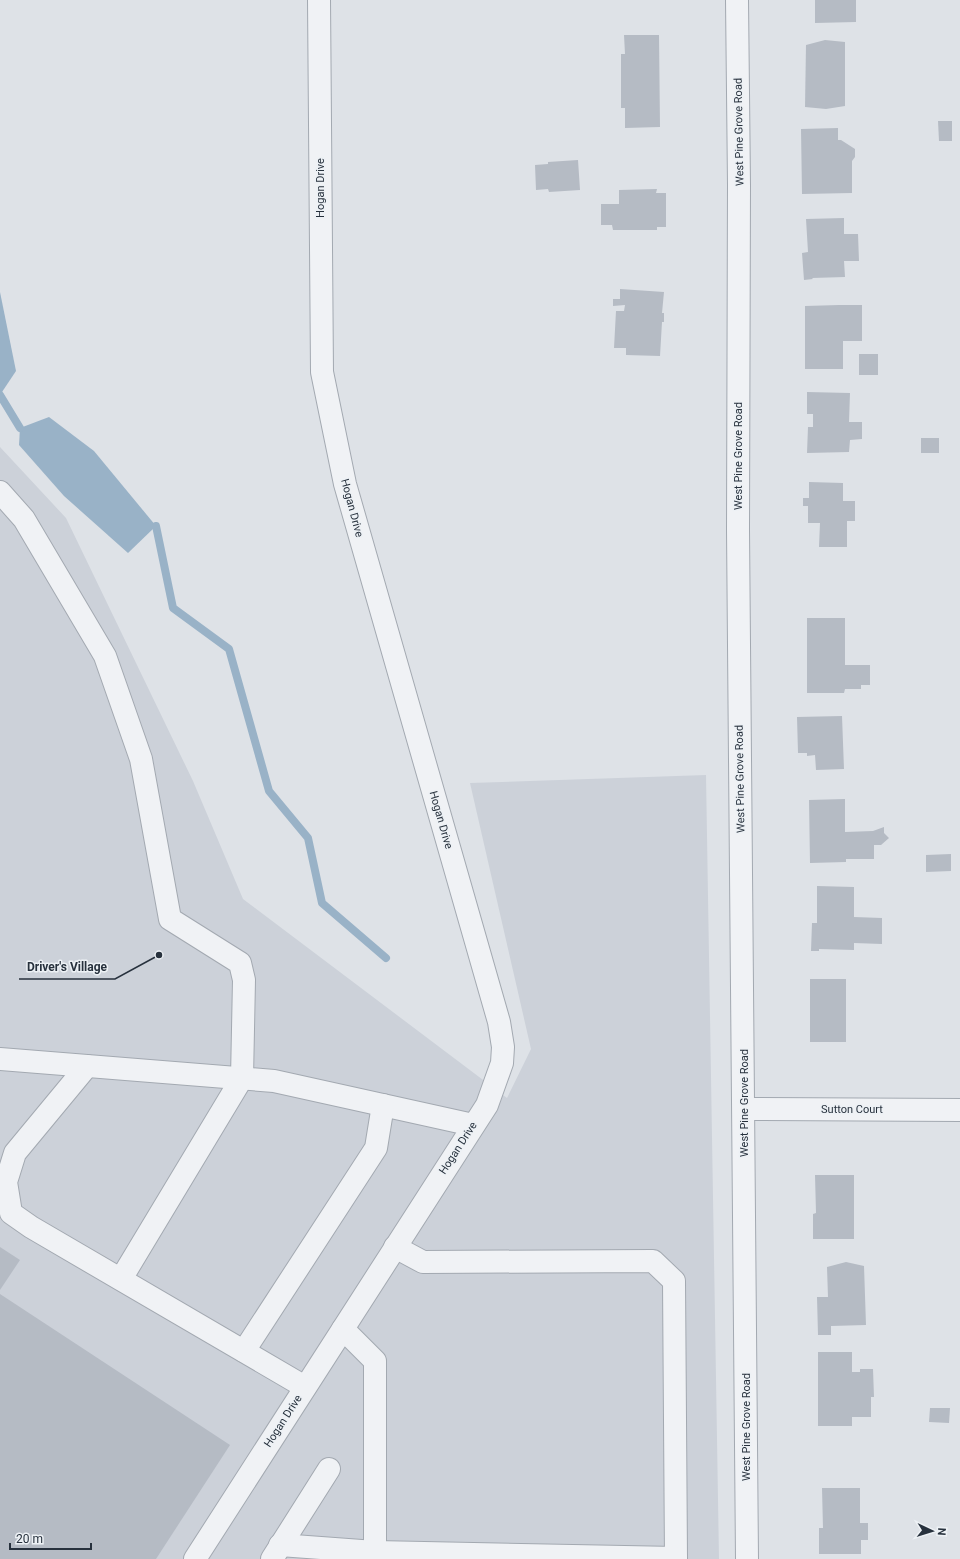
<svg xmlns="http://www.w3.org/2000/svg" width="960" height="1559" font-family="Roboto,sans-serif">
	<rect width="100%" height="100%" fill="#dee2e7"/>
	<polygon fill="#ccd1d9" points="0,447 66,518 193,781 243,899 507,1098 531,1049 470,783 706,775 719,1559 0,1559"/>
	<g fill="#99b2c7">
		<polygon points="0,292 16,371 0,395"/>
		<polygon points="49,417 94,451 156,526 128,553 64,496 19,445 20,428"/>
	</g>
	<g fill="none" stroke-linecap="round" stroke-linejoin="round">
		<g stroke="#99b2c7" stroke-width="8">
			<polyline points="0,395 20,428"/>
			<polyline points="156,526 173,608 229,649 269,791 308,838 322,903 386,958"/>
		</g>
	</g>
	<g fill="#b5bbc4">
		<polygon points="815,0 856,0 856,22 815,23"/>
		<polygon points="624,35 659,35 660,127 625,128 625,108 621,108 621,54 625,54"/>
		<polygon points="825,40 845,42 845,106 826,109 805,107 806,45"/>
		<polygon points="938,121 952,121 952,141 939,141"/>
		<polygon points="838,128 838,140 841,140 855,149 855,157 852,161 852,193 802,194 801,129"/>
		<polygon points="578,160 580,190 549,192 548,189 536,190 535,165 548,164 548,162"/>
		<polygon points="657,189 656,193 666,193 666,227 657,227 657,230 613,230 612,225 601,225 601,204 619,204 619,190"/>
		<polygon points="844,218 844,234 858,234 859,261 844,261 845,277 812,278 813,279 804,280 802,253 808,252 806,219"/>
		<polygon points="620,289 664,292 662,313 664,313 664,322 662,322 660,356 626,355 626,348 614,348 616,311 624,311 625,305 613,306 613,299 620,299"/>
		<polygon points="839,305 862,305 862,341 843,341 843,369 805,369 805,306"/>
		<rect x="859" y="354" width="19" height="21"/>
		<polygon points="807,392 850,393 849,422 862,422 862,439 850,440 849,452 807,453 808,427 813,427 813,414 807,414"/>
		<rect x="921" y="438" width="18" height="15"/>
		<polygon points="809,482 843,483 843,501 855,501 855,521 847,521 847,547 819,547 820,523 808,523 808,506 803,506 803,498 809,498"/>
		<polygon points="807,618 845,618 845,665 870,665 870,685 861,685 861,689 845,689 844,693 807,693"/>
		<polygon points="842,716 844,769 816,770 815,755 807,756 807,753 798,753 797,717"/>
		<polygon points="845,799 845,832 873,831 884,827 884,833 889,838 881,845 874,845 874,859 846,859 846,862 810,863 809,800"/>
		<polygon points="951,854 951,871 926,872 926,855"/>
		<polygon points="817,886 854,887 854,917 882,918 882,944 854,943 854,950 819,949 819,951 811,951 812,923 817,923"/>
		<rect x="810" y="979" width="36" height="63"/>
		<polygon points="815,1175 854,1175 854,1239 813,1239 813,1214 816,1213"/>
		<polygon points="0,1247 20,1260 0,1290"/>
		<polygon points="846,1262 864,1266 866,1325 831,1326 831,1335 818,1335 817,1297 828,1297 827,1267"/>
		<polygon points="0,1294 230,1445 156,1559 0,1559"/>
		<polygon points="818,1352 852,1352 852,1372 860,1372 860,1369 873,1369 874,1397 871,1397 871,1417 852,1417 852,1426 818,1426"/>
		<polygon points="930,1408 950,1408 949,1423 929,1422"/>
		<polygon points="822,1488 860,1488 860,1523 868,1523 868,1540 861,1540 861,1554 819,1554 819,1528 823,1528"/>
	</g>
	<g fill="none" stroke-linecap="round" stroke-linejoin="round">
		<defs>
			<g id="minor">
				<polyline points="737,0 739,185 738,530 747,1559"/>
				<polyline points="0,492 24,519 105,656 141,759 170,919 240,963 244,980 242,1078 121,1279"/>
				<polyline points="0,1059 274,1081 473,1125"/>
				<polyline points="87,1066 15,1153 6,1182 11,1213 31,1227 305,1387"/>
				<polyline points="744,1109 960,1110"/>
				<polyline points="395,1247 423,1262 653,1261 674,1281 676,1559"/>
				<polyline points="343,1329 375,1361 375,1559"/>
				<polyline points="244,1351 376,1148 383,1105"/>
				<polyline points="280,1545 375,1552 676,1558"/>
				<polyline points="195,1559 487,1105 502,1063 503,1047 499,1022 345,484 322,372 319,0"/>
				<polyline points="272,1559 329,1469"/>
			</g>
		</defs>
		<use href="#minor" stroke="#a3a9b1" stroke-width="24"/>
		<use href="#minor" stroke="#f0f2f5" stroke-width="22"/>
	</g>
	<g text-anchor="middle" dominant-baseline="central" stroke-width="3" stroke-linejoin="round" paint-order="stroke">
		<g font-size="11" fill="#27313d" stroke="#edf1f5">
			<text transform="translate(739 132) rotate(-91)">West Pine Grove Road</text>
			<text transform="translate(320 188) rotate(-90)">Hogan Drive</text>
			<text transform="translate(738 456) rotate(-90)">West Pine Grove Road</text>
			<text transform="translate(352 508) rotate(75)">Hogan Drive</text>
			<text transform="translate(740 779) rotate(-91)">West Pine Grove Road</text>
			<text transform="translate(441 820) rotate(74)">Hogan Drive</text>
			<text transform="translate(744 1103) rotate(-90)">West Pine Grove Road</text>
			<text x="852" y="1109">Sutton Court</text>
			<text transform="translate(458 1148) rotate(-57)">Hogan Drive</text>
			<text transform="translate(283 1421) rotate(-57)">Hogan Drive</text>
			<text transform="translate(746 1427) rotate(-90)">West Pine Grove Road</text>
		</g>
	</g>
	<path fill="none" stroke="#27313d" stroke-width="1.5" d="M159 955L115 979H19"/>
	<circle fill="#27313d" stroke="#edf1f5" stroke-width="1.5" cx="159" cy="955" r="4"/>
	<g font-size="12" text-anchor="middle" font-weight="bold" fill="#27313d" stroke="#edf1f5" stroke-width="3" stroke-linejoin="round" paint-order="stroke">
		<text x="67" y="971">Driver's Village</text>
	</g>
	<g transform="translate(932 1531) rotate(94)" stroke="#edf1f5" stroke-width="3" paint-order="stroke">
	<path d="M0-3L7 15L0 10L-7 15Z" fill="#27313d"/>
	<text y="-6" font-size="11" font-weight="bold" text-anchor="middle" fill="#27313d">N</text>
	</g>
	<path d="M10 1543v6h81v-6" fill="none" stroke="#27313d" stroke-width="2"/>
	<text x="16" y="1543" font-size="12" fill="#27313d" stroke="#edf1f5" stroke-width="3" paint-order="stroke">20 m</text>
</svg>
